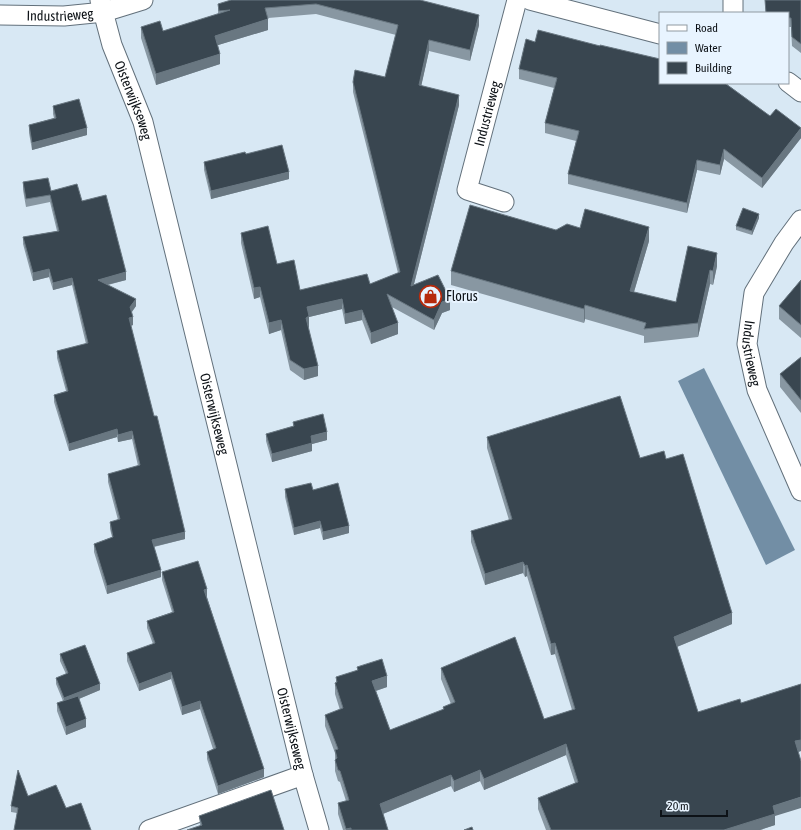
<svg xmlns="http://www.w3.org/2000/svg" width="801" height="830" font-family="'Asap Condensed',sans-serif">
	<rect width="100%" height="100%" fill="#d8e8f4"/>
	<polygon fill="#728ea5" points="704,368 795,550 766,565 678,381"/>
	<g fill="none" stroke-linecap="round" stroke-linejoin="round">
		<defs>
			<g id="minor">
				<path id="s1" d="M100 0 112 45 143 122 303 775 319 830"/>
				<polyline points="530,0 660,34"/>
				<polyline points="733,0 733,13"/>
				<path id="s2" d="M0 15 64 16 104 12 143 0"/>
				<polyline points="788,82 801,92"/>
				<path id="s3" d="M504 202 467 190 517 0"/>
				<path id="s4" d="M801 220 784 243 754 293 747 344 757 390 801 491"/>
				<polyline points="149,830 303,775"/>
			</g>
		</defs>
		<use href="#minor" stroke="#62707b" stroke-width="21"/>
		<use href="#minor" stroke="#fff" stroke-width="19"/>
	</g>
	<g fill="#8897a2">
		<polygon points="420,0 479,25 470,61 429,51 421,86 459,105 414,284 450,310 442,313 434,330 392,307 398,334 371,344 362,320 345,324 342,309 309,317 309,327 308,327 318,376 304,380 290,370 281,330 269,334 260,297 254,299 241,243 241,233 277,264 300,290 370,284 398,273 353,92 353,82 385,77 396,35 316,14 268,18 268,30 218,45 220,64 156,85 141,38 141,27 163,31 218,14 218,4"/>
		<polygon points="765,0 801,0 801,53 792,46 791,27 788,27 788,13 766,13"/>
		<polygon points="535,42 728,83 728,85 770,116 801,138 762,188 724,159 720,175 697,170 687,213 568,184 568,174 576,141 545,133 545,123 554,88 519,79 519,69"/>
		<polygon points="53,106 87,135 32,150 29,133 29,125 54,118 53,114"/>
		<polygon points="246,154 289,179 211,199 204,170 204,162"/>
		<polygon points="23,182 82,201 126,280 108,285 136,306 132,312 133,325 131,326 185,539 154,547 161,577 107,594 94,552 94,544 112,537 110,529 110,522 118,520 108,482 108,474 138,466 132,439 118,442 117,437 69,451 54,402 54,395 66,391 57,358 57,351 86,344 72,285 53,290 49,277 33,281 23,244 23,237 57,231 50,202 26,207 23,190"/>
		<polygon points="759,218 752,235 736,230 736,226"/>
		<polygon points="580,228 649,241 634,292 676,302 688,246 717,266 713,285 710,284 698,337 644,343 644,336 585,319 584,323 451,285 451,271 556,230"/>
		<polygon points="801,280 801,338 779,319 779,306"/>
		<polygon points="801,357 801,413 780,387 780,374"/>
		<polygon points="293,422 327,440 312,444 312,451 272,462 266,441 266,434 293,426"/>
		<polygon points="487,437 640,458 666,459 732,624 677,647 698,712 741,703 801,684 801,751 798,752 775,816 775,825 760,830 546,830 538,809 538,798 575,783 566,755 484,790 480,781 454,792 451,786 383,814 388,830 343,830 338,814 338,803 346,801 340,782 338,781 335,771 335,753 325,726 325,715 340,710 335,694 335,683 336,683 336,677 357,671 357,667 387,687 376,691 390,730 443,710 443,707 451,704 441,679 441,668 544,719 572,710 555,654 551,655 527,576 525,577 523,573 485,585 471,542 471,531 509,520 487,448"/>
		<polygon points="285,489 313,490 349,533 323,540 320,528 294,535 285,497"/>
		<polygon points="162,572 207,596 207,597 264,777 218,794 207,759 207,752 213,749 200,709 182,715 171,679 139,691 127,661 127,653 153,644 147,628 147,621 172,612 162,580"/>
		<polygon points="60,654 100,690 79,699 86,727 66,735 57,711 57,703 63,701 56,684 56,678 66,674 60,661"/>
		<polygon points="28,796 66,808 17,813 11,812 11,806"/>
		<polygon points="199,816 284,830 200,825"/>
	</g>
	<g fill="#697781">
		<polygon points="479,15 479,25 470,61 470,50"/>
		<polygon points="268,19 268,30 215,46 215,36"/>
		<polygon points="429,40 429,51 419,96 419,85"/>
		<polygon points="220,54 220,64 156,85 156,74"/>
		<polygon points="459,95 459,105 411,296 411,286"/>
		<polygon points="87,128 87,135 32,150 32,143"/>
		<polygon points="801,128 801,138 762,188 762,178"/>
		<polygon points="724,149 724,159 720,175 720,165"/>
		<polygon points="697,160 697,170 687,213 687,203"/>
		<polygon points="289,172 289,179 211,199 211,191"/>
		<polygon points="759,214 759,218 752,235 752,231"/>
		<polygon points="649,227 649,241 630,305 630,291"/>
		<polygon points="717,253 717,266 713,285 713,271"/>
		<polygon points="49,269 49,277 33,281 33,273"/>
		<polygon points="710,270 710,284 698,337 698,323"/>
		<polygon points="126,272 126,280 98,287 98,280"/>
		<polygon points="72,278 72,285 53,290 53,283"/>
		<polygon points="260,287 260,297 254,299 254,288"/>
		<polygon points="136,299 136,306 130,314 130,307"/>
		<polygon points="342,299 342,309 309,317 309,327 306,328 306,318 307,307"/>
		<polygon points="450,299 450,310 442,313 434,330 434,320 442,302"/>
		<polygon points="585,305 585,319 584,323 584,309"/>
		<polygon points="362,310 362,320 345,324 345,314"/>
		<polygon points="133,317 133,325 129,326 129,318"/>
		<polygon points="281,320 281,330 269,334 269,323"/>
		<polygon points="398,323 398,334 371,344 371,333"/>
		<polygon points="318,366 318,376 304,380 304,369"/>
		<polygon points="117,429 117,437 69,451 69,444"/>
		<polygon points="132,431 132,439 118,442 118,435"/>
		<polygon points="327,432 327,440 312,444 312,451 272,462 272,454 311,436"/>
		<polygon points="320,521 320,528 294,535 294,528"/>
		<polygon points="349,526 349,533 323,540 323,532"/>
		<polygon points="185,532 185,539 152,547 152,540"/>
		<polygon points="523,562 523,573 485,585 485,574"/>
		<polygon points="527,565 527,576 525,577 525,566"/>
		<polygon points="161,570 161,577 107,594 107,586"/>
		<polygon points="207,589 207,596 204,597 204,590"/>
		<polygon points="732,613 732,624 674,648 674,637"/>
		<polygon points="555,643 555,654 551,655 551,644"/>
		<polygon points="171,672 171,679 139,691 139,684"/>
		<polygon points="387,676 387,687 372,692 372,681"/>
		<polygon points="100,684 100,690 64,705 64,698"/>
		<polygon points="200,701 200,709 182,715 182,707"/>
		<polygon points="86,719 86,727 66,735 66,727"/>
		<polygon points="801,740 801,751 795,753 795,741"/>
		<polygon points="566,744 566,755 484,790 484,779"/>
		<polygon points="264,769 264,777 218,794 218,786"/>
		<polygon points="480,770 480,781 454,792 454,781"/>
		<polygon points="451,775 451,786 380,815 380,804"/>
		<polygon points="801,797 801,808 775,816 775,825 760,830 724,830 773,806"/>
		<polygon points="351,828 351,830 346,830 346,829"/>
	</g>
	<g fill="#394650" stroke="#697781">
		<polygon points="231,0 420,0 479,15 470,50 429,40 419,85 459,95 411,286 438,275 450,299 442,302 434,320 387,294 398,323 371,333 362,310 345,314 342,299 307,307 309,316 306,318 318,366 304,369 290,360 281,320 269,323 260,287 254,288 241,233 268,226 277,264 294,260 300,290 367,274 370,284 400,272 353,82 355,70 385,77 398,25 316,4 265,8 268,19 215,36 220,54 156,74 141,27 160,21 163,31 230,10 219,11 218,4"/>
		<polygon points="765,0 801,0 801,44 792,37 791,18 788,18 788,13 766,13"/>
		<polygon points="538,30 600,46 600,45 660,59 660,83 726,83 726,84 770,116 776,109 801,128 762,178 724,149 720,165 697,160 687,203 568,174 579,131 545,123 557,78 519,69 526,39 535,42"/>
		<polygon points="79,99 87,128 32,143 29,125 56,118 53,106"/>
		<polygon points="282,145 289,172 211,191 204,162 245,152 246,154"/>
		<polygon points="48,178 51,191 77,184 82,201 106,195 126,272 98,280 136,299 130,307 133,317 129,318 154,416 157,416 185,532 152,540 161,570 107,586 94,544 113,537 110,522 120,519 108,474 140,465 132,431 118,435 117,429 69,444 54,395 68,391 57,351 88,343 72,278 53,283 49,269 33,273 23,237 59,231 50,195 26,199 23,182"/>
		<polygon points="470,205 556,230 567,224 580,228 585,209 649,227 630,291 676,302 688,246 717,253 713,271 710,270 698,323 644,329 646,323 585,305 584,309 451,271"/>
		<polygon points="743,208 759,214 752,231 736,226"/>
		<polygon points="801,280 801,325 779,306"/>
		<polygon points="801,357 801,400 780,374"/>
		<polygon points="620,396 640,458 664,451 666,459 683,454 732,613 674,637 698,712 740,699 741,703 801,684 801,740 795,741 801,761 801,797 773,806 775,814 724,830 551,830 538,798 578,782 566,744 484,779 480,770 454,781 451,775 380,804 388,830 351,830 351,828 346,829 338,803 349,800 340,771 338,770 335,760 337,758 335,750 338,749 325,715 343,708 335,683 337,682 336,677 358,670 357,667 382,659 387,676 372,681 390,730 444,709 443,707 455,702 441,668 515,637 544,719 575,709 555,643 551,644 527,565 525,566 523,562 485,574 471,531 512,519 487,437"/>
		<polygon points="323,414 327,432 311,436 312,443 272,454 266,434 294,426 293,422"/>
		<polygon points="311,483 313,490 338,483 349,526 323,532 320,521 294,528 285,489"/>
		<polygon points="198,561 207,589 204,590 264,769 218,786 207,752 216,748 200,701 182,707 171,672 139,684 127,653 155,643 147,621 174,612 162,572"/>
		<polygon points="85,645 100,684 64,698 56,678 68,673 60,654"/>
		<polygon points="78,696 86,719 66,727 57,703"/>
		<polygon points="18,770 28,796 56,785 66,808 81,803 91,830 14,830 18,808 11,806"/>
		<polygon points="271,790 284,830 187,830 202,825 199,816"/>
		<polygon points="472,827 473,830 464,830"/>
	</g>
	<defs>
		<symbol id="shop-ring" viewBox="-11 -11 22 22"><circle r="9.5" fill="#e8f4ff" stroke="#b62a0c" stroke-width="1.5"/><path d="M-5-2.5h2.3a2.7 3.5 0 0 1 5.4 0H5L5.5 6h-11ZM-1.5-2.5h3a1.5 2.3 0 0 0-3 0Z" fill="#b62a0c"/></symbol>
	</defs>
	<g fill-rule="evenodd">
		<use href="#shop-ring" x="418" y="284" width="25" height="25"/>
	</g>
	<g text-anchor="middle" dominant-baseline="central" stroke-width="4" stroke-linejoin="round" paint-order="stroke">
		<g font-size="14" fill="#0d1217" stroke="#e8f4ff">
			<text stroke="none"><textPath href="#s2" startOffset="60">Industrieweg</textPath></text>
			<text stroke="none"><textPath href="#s1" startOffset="106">Oisterwijkseweg</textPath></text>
			<text stroke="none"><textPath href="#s3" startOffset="118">Industrieweg</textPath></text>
			<text stroke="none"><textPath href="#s4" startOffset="148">Industrieweg</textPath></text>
			<text stroke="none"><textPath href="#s1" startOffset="430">Oisterwijkseweg</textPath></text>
			<text stroke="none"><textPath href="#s1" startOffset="754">Oisterwijkseweg</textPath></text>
		</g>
		<g font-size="14" fill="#0d1217" stroke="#e8f4ff" text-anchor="start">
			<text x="446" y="296">Florus</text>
		</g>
	</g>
	<rect x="659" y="12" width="130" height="72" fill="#e8f4ff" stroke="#909aa2"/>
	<rect x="667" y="25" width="20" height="6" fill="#ffffff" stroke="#909aa2"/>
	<text x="695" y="32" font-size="12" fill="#0d1217">Road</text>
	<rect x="667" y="42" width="20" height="12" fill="#728ea5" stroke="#909aa2"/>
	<text x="695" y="52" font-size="12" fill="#0d1217">Water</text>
	<rect x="667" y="62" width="20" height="12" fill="#394650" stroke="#909aa2"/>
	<text x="695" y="72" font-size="12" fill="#0d1217">Building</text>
	<path d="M661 810v6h66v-6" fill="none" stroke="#0d1217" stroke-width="2"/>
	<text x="667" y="810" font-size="12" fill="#0d1217" stroke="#e8f4ff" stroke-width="3" paint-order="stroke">20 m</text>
</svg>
